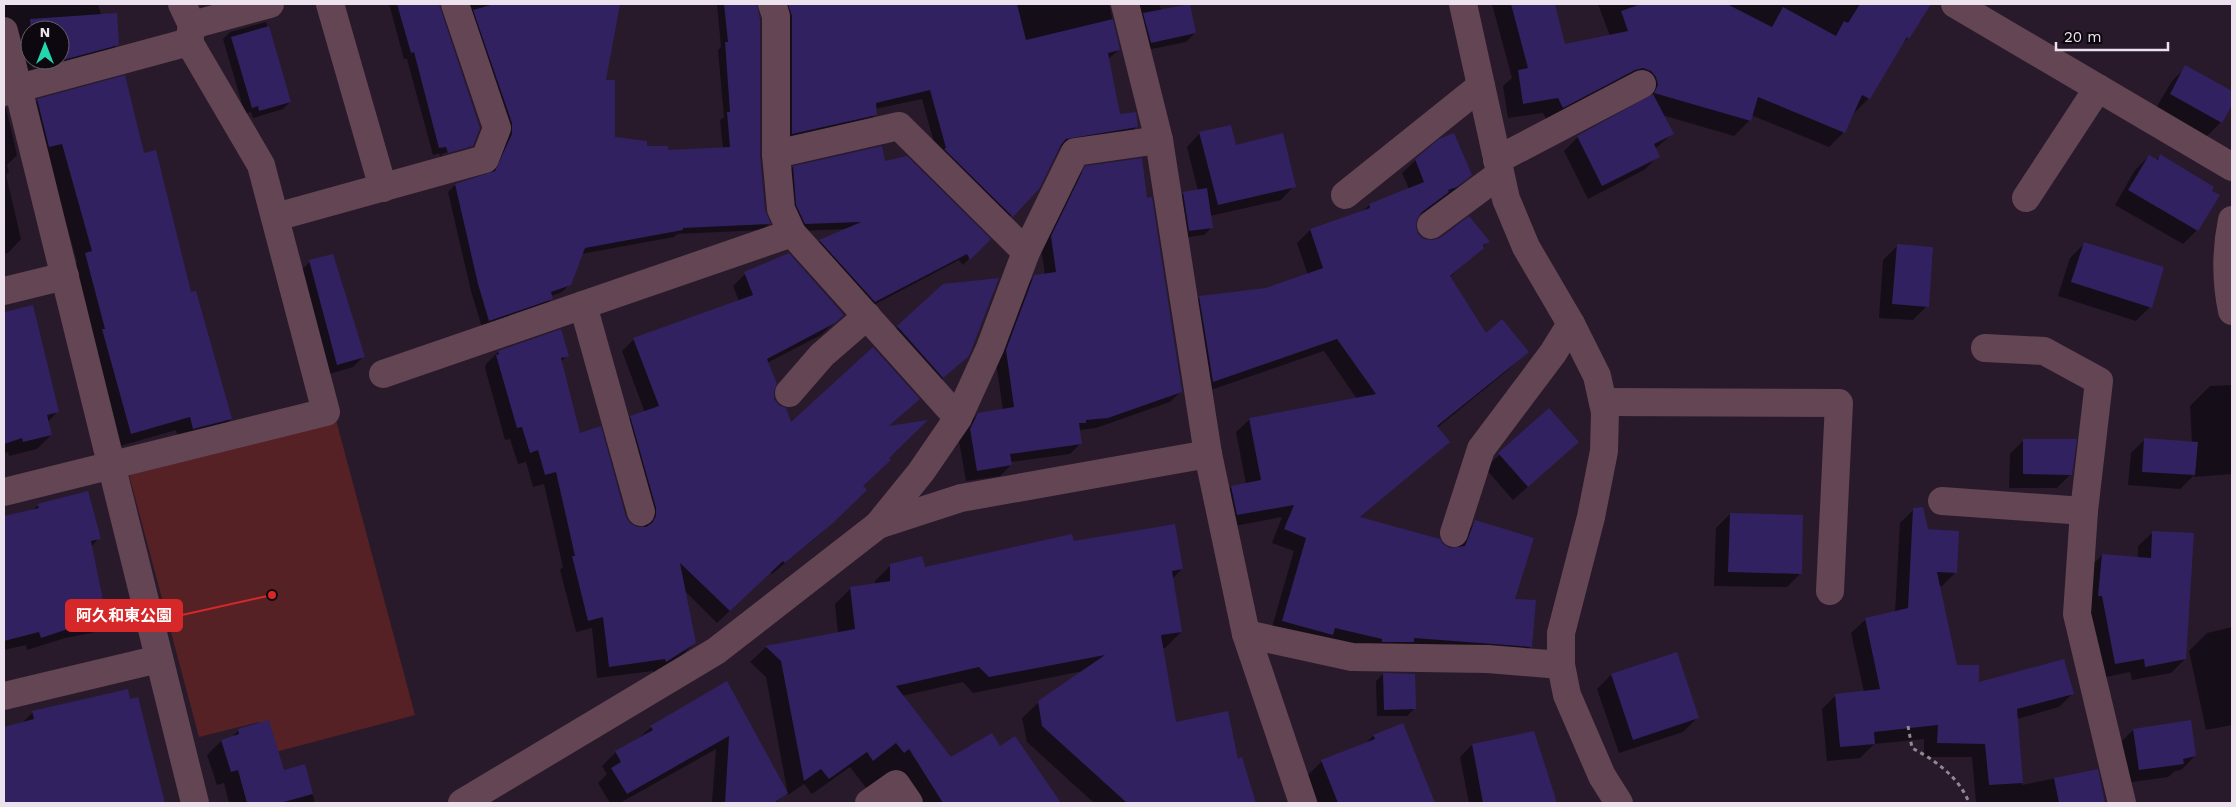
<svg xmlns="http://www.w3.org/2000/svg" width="2236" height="807" font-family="'Work Sans','Noto Sans JP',sans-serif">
	<rect width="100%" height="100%" fill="#281a2b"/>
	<polygon fill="#562124" points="336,420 415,715 268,754 259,722 199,737 129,475"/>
	<g fill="#0007" fill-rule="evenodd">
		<path d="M4 4H98L101 15 118 44 105 58 16 81 4 36ZM30 30H60V60H30Z"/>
		<polygon points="389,4 439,4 472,145 469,148 469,146 441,154 442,156 469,149 465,153 441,159 439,153 433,155 407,59 404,59"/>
		<polygon points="461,4 619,4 605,81 614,138 666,151 723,148 720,120 724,117 718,50 721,47 717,4 755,4 759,155 764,211 769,224 762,230 677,234 674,237 581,254 570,284 562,292 551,296 552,298 545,306 482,327 471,291 448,192 455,185 491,174 505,142"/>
		<polygon points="803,4 1109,4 1119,50 1108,59 1119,116 1136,127 1128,136 1061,146 1038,188 1003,224 938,157 922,99 875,109 876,114 867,123 783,142 781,15 789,6"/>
		<polygon points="1129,4 1159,4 1161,10 1195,33 1186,42 1142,51"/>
		<polygon points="1492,4 1553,4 1564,46 1610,36 1598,4 1920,4 1927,8 1908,38 1901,45 1869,98 1854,113 1844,132 1829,147 1751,115 1749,121 1734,136 1662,115 1672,134 1655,149 1658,156 1644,170 1588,199 1564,151 1578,137 1643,101 1641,92 1548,122 1543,113 1508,118 1503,86 1512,78"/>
		<polygon points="266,22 290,102 283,109 253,118 251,112 245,114 223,39 230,32"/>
		<polygon points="2186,67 2232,93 2232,103 2221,122 2207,136 2156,108 2172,81"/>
		<polygon points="38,100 143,155 231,419 217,433 179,442 176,430 117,447 71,268 77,262 48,157 24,114"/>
		<polygon points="4,108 6,108 17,155 7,165 9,172 6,175 21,239 8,253 4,254"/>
		<polygon points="1200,133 1235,146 1294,186 1281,200 1210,216 1211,228 1204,235 1182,238 1176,200 1184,193 1198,191 1187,147"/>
		<polygon points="2149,156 2156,160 2161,156 2197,230 2183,244 2115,205 2135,170"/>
		<polygon points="1416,160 1470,175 1457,188 1415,219 1414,227 1417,235 1424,240 1488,242 1450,277 1486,334 1522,356 1508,370 1437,428 1448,442 1359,518 1442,545 1449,549 1457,548 1461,538 1474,524 1513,600 1531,646 1518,660 1404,651 1270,634 1294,551 1272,543 1282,517 1224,528 1218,501 1231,487 1246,484 1236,432 1250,419 1357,399 1324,351 1199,394 1186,311 1200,297 1267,289 1308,275 1297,243 1310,230 1362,212 1369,205 1409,189 1402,173"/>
		<polygon points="884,162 989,239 963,265 959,260 868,308 813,248 820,241 848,229 798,231 786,174 793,167"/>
		<polygon points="1086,167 1146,200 1181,391 1170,402 1096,428 1079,430 1081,443 1070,454 1010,462 1011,465 1000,476 966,481 959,441 967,425 978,414 1003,410 996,362 1024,287 1035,276 1045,275 1041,248 1075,179"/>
		<polygon points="2084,244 2150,307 2136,321 2058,296 2070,258"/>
		<polygon points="1897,246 1927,306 1913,320 1879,318 1883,260"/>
		<polygon points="310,262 364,356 353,367 326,375 298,273"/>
		<polygon points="745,274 843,315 821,335 767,363 773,399 790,424 906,411 887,428 887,458 862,486 853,502 819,535 772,574 770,572 717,623 684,590 694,644 681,656 654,673 653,671 597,678 592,628 576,632 560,570 563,567 544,484 533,487 526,462 518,464 510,439 505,440 485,368 486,364 498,352 567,355 561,362 579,435 630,524 637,528 644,528 645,521 619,429 631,417 645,413 622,351 634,339 739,301 733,286"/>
		<polygon points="943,285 961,362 936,384 890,334"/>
		<polygon points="32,307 57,412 48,422 51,435 37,449 9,456 8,452 4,453 4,314"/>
		<polygon points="2232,385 2232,474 2194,477 2194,475 2180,489 2128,485 2131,453 2145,439 2192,443 2190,406 2210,386"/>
		<polygon points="1549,410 1578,442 1513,500 1485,468"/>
		<polygon points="2024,440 2071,474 2057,488 2009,488 2010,454"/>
		<polygon points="38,505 99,538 91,547 106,619 92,633 65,638 27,650 26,645 4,650 4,518 32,511"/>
		<polygon points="1914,509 1956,572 1942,586 1938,586 1956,666 1978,684 2073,693 2059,707 2017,719 2022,785 2097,770 2103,803 1976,803 1972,757 1924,757 1924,739 1874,744 1860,758 1827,761 1822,709 1836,695 1864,692 1851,633 1866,619 1895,613 1900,523"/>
		<polygon points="1730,514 1801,573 1787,587 1714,586 1716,528"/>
		<polygon points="2153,532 2185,659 2171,673 2132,680 2130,672 2101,678 2089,610 2088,569 2102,555 2138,558 2138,546"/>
		<polygon points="1073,542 1182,569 1172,579 1181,632 1165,648 1162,648 1175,723 1237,760 1242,759 1255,803 1094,803 1027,742 1022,718 1039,702 1083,671 973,693 963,682 902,696 951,759 1000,747 1015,738 1060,803 901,803 867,789 850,767 812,794 804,784 788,795 766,677 750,662 766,647 838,633 835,604 851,588 875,584 875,581 891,565 924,568"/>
		<polygon points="2232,627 2232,725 2206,730 2189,651 2207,633"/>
		<polygon points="1676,654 1697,718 1683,732 1619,753 1597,689 1611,675"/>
		<polygon points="1383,674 1414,709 1407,716 1377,716 1376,681"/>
		<polygon points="727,683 786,793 776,803 712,803 716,749 620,803 610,803 598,783 607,774 602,766 616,752 637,740 651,727"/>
		<polygon points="137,699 163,803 4,803 4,728 22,723 33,712"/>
		<polygon points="1403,725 1429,792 1418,803 1318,803 1308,775 1322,761 1365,744 1373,736"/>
		<polygon points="239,730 283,772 304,766 315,803 229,803 224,783 217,785 207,755 221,741 231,738"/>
		<polygon points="2133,730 2195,756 2181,770 2175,771 2168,777 2125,783 2119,744"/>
		<polygon points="1533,732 1556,803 1469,803 1460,757 1472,745"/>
	</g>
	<g fill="#312161">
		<polygon points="397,4 439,4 480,128 473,146 448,153 446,147 439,148 414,52 411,53"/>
		<polygon points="494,4 620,4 606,80 615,80 615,137 647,141 647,146 668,146 668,150 730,147 727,112 730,112 725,42 728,42 724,4 757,4 760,19 760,155 765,210 771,224 683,228 683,230 585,248 571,285 551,292 553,299 489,321 478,284 455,184 495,171 512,134 512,123 473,10"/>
		<polygon points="788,4 1017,4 1026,40 1113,19 1120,50 1108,53 1120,114 1136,112 1138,127 1066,139 1061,145 1039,189 1013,217 944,149 946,148 930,90 876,103 877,115 792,134 792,16"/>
		<polygon points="1190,4 1196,33 1151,43 1143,13"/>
		<polygon points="1511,4 1555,4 1565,44 1628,31 1621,11 1641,4 1727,4 1772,27 1783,7 1836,36 1844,21 1848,23 1860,4 1931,4 1909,39 1907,37 1870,99 1862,95 1845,133 1758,97 1751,121 1654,93 1658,85 1656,77 1651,71 1643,68 1635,70 1563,108 1558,98 1523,104 1518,70 1528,68"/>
		<polygon points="117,13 119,45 33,68 32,60 60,60 60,30 31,30 30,19"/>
		<polygon points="269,26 291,102 259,111 258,106 252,108 231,37"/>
		<polygon points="2185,65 2232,91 2232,105 2222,123 2170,94"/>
		<polygon points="125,75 144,153 156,150 191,292 196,291 232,419 193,429 190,417 131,434 102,329 105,329 85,253 92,251 62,144 49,147 37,99"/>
		<polygon points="1653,94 1674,134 1654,144 1660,157 1602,186 1577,136"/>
		<polygon points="1231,125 1236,145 1283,133 1296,187 1218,205 1199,132"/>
		<polygon points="1454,133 1472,175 1457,187 1448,190 1449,192 1422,212 1417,219 1416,227 1418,234 1424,239 1433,240 1440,238 1469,216 1490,242 1483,245 1484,248 1450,276 1486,333 1502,319 1529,352 1437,426 1450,442 1360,517 1440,539 1443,544 1450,548 1465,546 1475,520 1534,538 1515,599 1536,600 1532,647 1414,638 1414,642 1382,642 1382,639 1335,628 1333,635 1282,621 1306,538 1284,529 1294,505 1237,515 1231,486 1261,480 1249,418 1376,394 1337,339 1213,382 1199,296 1266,288 1323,268 1310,229 1370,208 1369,204 1424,182 1415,159 1439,139"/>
		<polygon points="882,146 885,161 907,156 991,239 970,260 967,254 875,302 819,240 861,222 805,224 796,205 793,166"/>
		<polygon points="2160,154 2214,187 2212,191 2220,195 2198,231 2128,190 2149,155 2158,160"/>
		<polygon points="1142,158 1147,198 1152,197 1182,392 1108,418 1086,420 1086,423 1079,423 1082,444 1010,454 1012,465 977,471 970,429 978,413 1014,407 1006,350 1034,275 1056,272 1051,236 1085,166"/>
		<polygon points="1207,188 1213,228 1189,231 1183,192"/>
		<polygon points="2084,242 2164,267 2152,308 2071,282"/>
		<polygon points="1897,244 1933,247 1929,307 1892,304"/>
		<polygon points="789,253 844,315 835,323 767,359 777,384 774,391 774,399 779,405 786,408 791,422 873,347 920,399 889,426 928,420 889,458 891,460 863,486 867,490 833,523 785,563 783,561 730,611 680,563 696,643 666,662 665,659 609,667 603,617 588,621 572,556 575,556 556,472 545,475 538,450 530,453 522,427 517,428 496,355 499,354 498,351 561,329 569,356 561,358 580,433 601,426 626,517 630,523 637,527 646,527 652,523 656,516 656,508 630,416 659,406 633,338 753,295 744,272"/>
		<polygon points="333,254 365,357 337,365 309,260"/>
		<polygon points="999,278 969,356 943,378 897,326 943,284"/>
		<polygon points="33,305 59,412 47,415 52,435 23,442 22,438 4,444 4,312"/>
		<polygon points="1549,408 1579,442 1528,487 1498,453"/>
		<polygon points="2144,438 2198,442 2195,475 2142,472"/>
		<polygon points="2023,439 2077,439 2072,475 2023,474"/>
		<polygon points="88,491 101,539 91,541 107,620 80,625 41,638 39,632 4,641 4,516 39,508 37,504"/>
		<polygon points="1923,507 1928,529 1959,531 1957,573 1937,572 1957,665 1979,665 1979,682 2064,659 2074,694 2017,709 2023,783 1989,785 1985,744 1937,743 1938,725 1874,732 1875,744 1840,747 1835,694 1880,689 1865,618 1908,608 1913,508"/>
		<polygon points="1730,513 1803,515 1802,574 1728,572"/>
		<polygon points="1175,524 1183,569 1172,571 1182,632 1161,635 1176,722 1228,711 1238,759 1242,757 1256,803 1127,803 1042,726 1038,701 1105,655 989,677 979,667 896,686 951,757 992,733 1000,746 1015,736 1061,803 943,803 909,749 904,753 896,743 873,761 867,752 829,779 821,769 804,781 781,661 765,646 855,629 850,587 890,581 890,564 922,556 925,567 1072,534 1074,541"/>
		<polygon points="2152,531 2194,533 2186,659 2145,667 2144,659 2115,664 2102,596 2098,596 2102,554 2151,558"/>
		<polygon points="1677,652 1699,718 1633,740 1611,674"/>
		<polygon points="1383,673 1415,674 1416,709 1384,710"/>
		<polygon points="727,681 788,793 774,803 725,803 729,736 627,794 611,768 621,762 615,751 653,730 650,726"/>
		<polygon points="128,689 130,699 138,697 165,803 4,803 4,727 34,719 32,711"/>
		<polygon points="269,720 284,770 305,764 313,794 280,803 247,803 238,770 231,772 221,740 239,734 238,729"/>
		<polygon points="2191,720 2196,756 2183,759 2184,764 2139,770 2133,729"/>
		<polygon points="1403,723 1435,803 1338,803 1321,760 1375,739 1373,735"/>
		<polygon points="1534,731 1557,803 1483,803 1472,744"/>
		<polygon points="2098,769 2105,803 2059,803 2054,778"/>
	</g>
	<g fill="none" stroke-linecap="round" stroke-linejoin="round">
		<path stroke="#928795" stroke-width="3" stroke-dasharray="4 4" stroke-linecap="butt" d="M1908 726 1912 748C1935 760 1960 778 1969 803"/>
		<g stroke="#644554" stroke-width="28">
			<polyline points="182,4 192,25"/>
			<polyline points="330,4 383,188"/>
			<polyline points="772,4 776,16 776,154 781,209 792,233 958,418"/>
			<polyline points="1125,4 1159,140 1208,454 1246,634 1303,803"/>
			<polyline points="1463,4 1506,199 1526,247 1571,324 1597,376 1605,412 1604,451 1591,517 1561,633 1561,665 1567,695 1602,776 1619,803"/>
			<polyline points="1955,4 2232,167"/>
			<polyline points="4,31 195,803"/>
			<polyline points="4,92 189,42 192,25 270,4"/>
			<polyline points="776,154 899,126 1026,252"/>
			<polyline points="1497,160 1642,84"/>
			<polyline points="1345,195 1481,86"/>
			<polyline points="2026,198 2098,88"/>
			<polyline points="276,217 485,159 497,128 455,4"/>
			<path d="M2232 220C2226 249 2226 282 2232 311"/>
			<polyline points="1431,225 1500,174"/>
			<polyline points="4,291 65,276"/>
			<polyline points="583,305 641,512"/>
			<polyline points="1985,348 2044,351 2099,381 2084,511"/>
			<polyline points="383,374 792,233"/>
			<polyline points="789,393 822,355 867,316"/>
			<polyline points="1603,402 1839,403 1830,591"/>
			<polyline points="4,492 326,412 261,165 189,42"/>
			<polyline points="1942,501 2084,511 2077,614 2122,803"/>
			<polyline points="878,525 921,472 958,418 990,348 1026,252 1075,152 1159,140"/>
			<polyline points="1454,533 1481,449 1553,353 1571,324"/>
			<polyline points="1246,634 1352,657 1488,659 1561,665"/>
			<polyline points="4,696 159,659"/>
			<polyline points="462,803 716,651 878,525 961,498 1208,454"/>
			<polyline points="869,803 896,784 909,803"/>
		</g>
	</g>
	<path fill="none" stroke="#d62828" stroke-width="2" d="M272 595L182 615"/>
	<circle fill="#d62828" stroke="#0d080f" stroke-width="2" cx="272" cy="595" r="5"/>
	<rect fill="#d62828" stroke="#d62828" stroke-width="2" x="66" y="600" width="116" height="31" rx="5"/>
	<g font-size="16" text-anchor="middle" font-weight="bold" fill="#fff">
		<text x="124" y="621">阿久和東公園</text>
	</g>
	<rect width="2236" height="807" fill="none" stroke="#ebe2ee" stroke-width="10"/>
	<g transform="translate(45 45)"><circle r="24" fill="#0d080f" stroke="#665f68"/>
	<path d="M0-4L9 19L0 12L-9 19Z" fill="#25d5ae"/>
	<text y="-8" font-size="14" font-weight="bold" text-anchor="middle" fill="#ebe2ee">N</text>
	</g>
	<path d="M2056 42v8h112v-8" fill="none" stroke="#ebe2ee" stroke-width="2.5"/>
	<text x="2064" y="42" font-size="15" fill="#ebe2ee" stroke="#0d080f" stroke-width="4" paint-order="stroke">20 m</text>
</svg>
